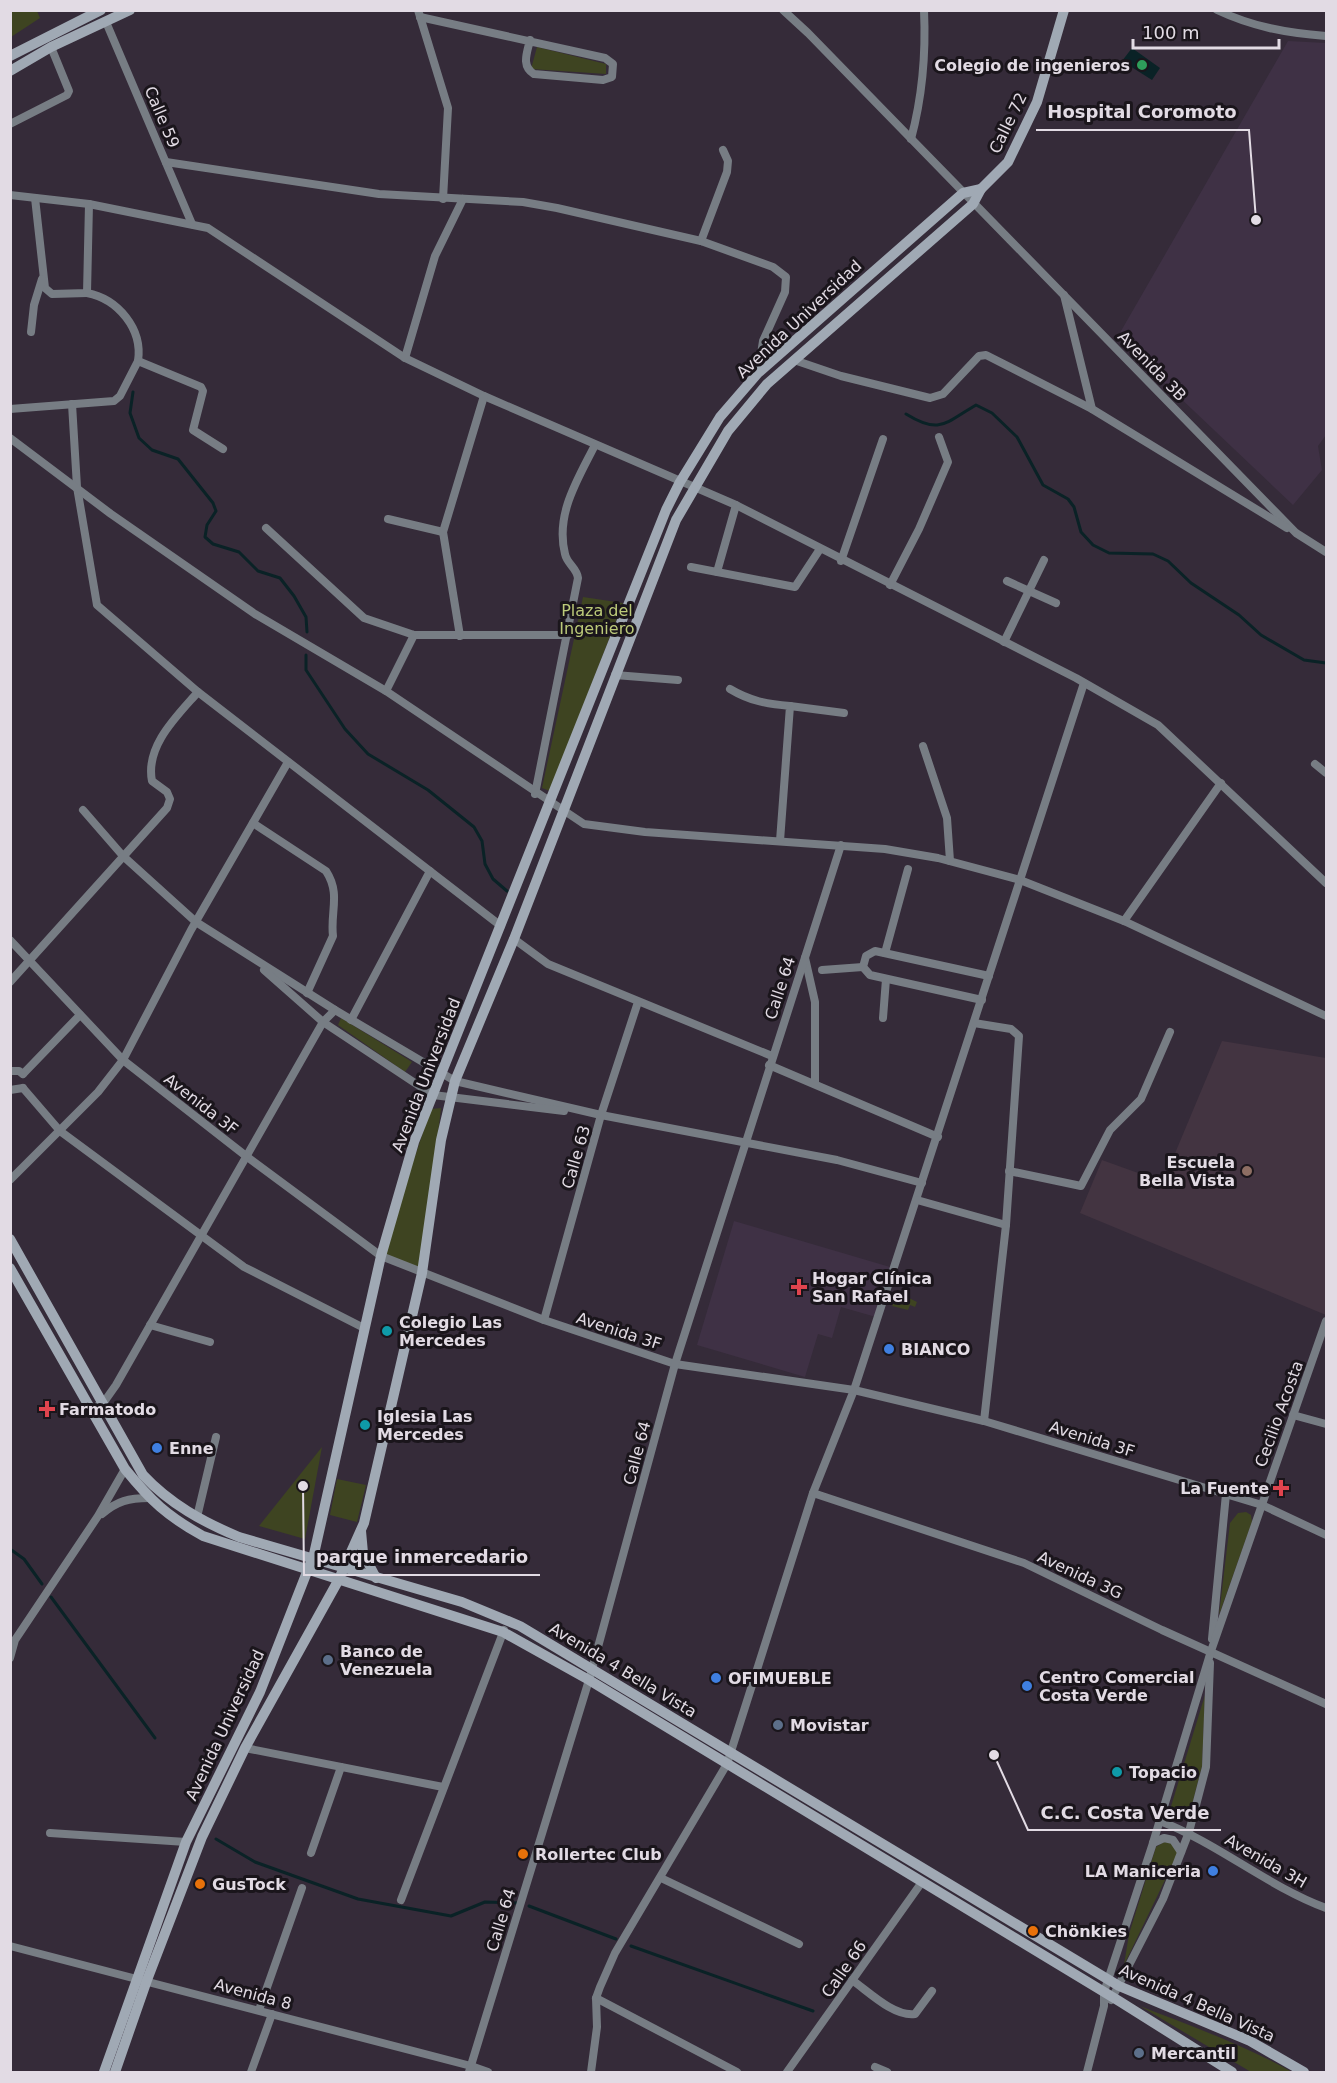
<svg xmlns="http://www.w3.org/2000/svg" width="1337" height="2083" font-family="'DejaVu Sans',sans-serif">
	<rect width="100%" height="100%" fill="#352b39"/>
	<g fill="#3f3145">
		<polygon points="1288,41 1326,43 1326,435 1318,446 1322,470 1293,505 1117,338"/>
		<polygon points="734,1221 890,1267 876,1317 841,1307 832,1338 818,1334 805,1377 697,1345"/>
	</g>
	<polygon fill="#433441" points="1222,1041 1326,1058 1326,1315 1080,1213 1102,1160 1163,1182"/>
	<g fill="#3e4421">
		<polygon points="10,11 37,11 40,18 11,37"/>
		<polygon points="537,47 606,64 606,74 531,69"/>
		<polygon points="583,597 623,603 550,791 542,788"/>
		<polygon points="341,1018 412,1062 405,1072 338,1025"/>
		<polygon points="441,1108 422,1273 381,1256 431,1109"/>
		<polygon points="899,1293 917,1302 915,1307 910,1305 908,1310 892,1306"/>
		<polygon points="322,1447 305,1539 259,1526"/>
		<polygon points="337,1479 366,1485 357,1522 330,1515"/>
		<polygon points="1246,1512 1251,1515 1252,1522 1219,1615 1230,1523 1238,1513"/>
		<polygon points="1205,1695 1202,1766 1188,1820 1169,1813"/>
		<polygon points="1166,1841 1173,1844 1178,1853 1124,1965 1129,1934 1156,1847"/>
		<path d="M1140 2006C1191 2026 1244 2045 1292 2072H1251Z"/>
	</g>
	<polygon fill="#0a2226" points="1132,48 1160,68 1152,80 1122,61"/>
	<g fill="none" stroke-linecap="round" stroke-linejoin="round">
		<g stroke="#0a2226" stroke-width="3">
			<polyline points="133,392 130,413 139,438 152,450 178,459 213,503 216,511 207,525 205,537 213,544 239,552 258,571 280,578 294,596 306,617 307,632"/>
			<path d="M906 414C940 435 945 423 976 405L992 413 1017 437 1043 485 1068 499 1074 507 1081 532 1093 545 1109 553 1153 554 1168 561 1191 583 1239 615 1261 635 1304 660 1326 663"/>
			<polyline points="306,655 306,670 345,729 368,754 428,790 474,827 482,841 485,864 493,879 507,891"/>
			<polyline points="10,1549 24,1559 42,1584"/>
			<polyline points="51,1597 155,1738"/>
			<polyline points="216,1839 255,1862 358,1899 451,1916 485,1902 517,1903"/>
			<polyline points="529,1906 616,1939"/>
			<polyline points="631,1946 813,2011"/>
		</g>
		<g stroke="#777d84" stroke-width="8">
			<polyline points="418,10 448,108 443,199"/>
			<polyline points="783,10 808,33 1296,533 1326,552"/>
			<path d="M1217 10C1253 27 1287 33 1326 36"/>
			<path d="M420 17 605 58 613 64 612 77 603 80 534 74C521 66 527 53 530 40"/>
			<polyline points="106,22 192,224"/>
			<polyline points="10,124 67,95 69,91 51,47"/>
			<path d="M911 139C922 98 926 53 924 10"/>
			<polyline points="166,162 379,194 523,202 557,208 701,241 773,267 786,277 785,292 763,341 758,373"/>
			<polyline points="10,195 89,204 208,228 405,358 484,396 736,505 1076,678 1158,725 1326,883"/>
			<polyline points="35,198 45,288 52,294 87,293 89,204"/>
			<polyline points="701,241 727,172 728,161 723,150"/>
			<path d="M87 293C118 299 143 329 138 361"/>
			<polyline points="1064,295 1092,409 1287,528"/>
			<polyline points="31,332 34,305 42,279"/>
			<polyline points="405,358 435,256 463,199"/>
			<polyline points="794,360 841,376 930,398 943,394 979,356 986,355 1092,409"/>
			<polyline points="72,404 77,487 97,605 198,692 501,926"/>
			<polyline points="10,409 114,401 120,396 138,361 201,387 203,391 193,430 223,449"/>
			<polyline points="10,438 111,514 255,614 386,691 584,824 645,832 885,849 938,858 1020,880 854,1390 813,1493 727,1764 615,1953 600,1987 596,1998 597,2027 591,2072"/>
			<polyline points="388,519 443,532"/>
			<polyline points="266,528 364,618 414,635 568,635"/>
			<polyline points="841,561 883,439"/>
			<polyline points="691,567 795,587 820,549"/>
			<polyline points="717,572 736,505"/>
			<polyline points="1007,581 1056,603"/>
			<polyline points="890,585 919,529 948,462 939,437"/>
			<polyline points="460,636 443,532 484,396"/>
			<polyline points="1004,642 1044,560"/>
			<polyline points="615,675 678,680"/>
			<polyline points="1084,683 1020,880 1124,921 1326,1016"/>
			<path d="M730 689C750 701 767 704 790 706L780 841"/>
			<polyline points="386,691 414,635"/>
			<polyline points="790,706 844,713"/>
			<polyline points="923,746 947,818 950,861"/>
			<polyline points="1315,764 1326,773"/>
			<path d="M535 794 578 578C577 568 567 564 565 554 555 514 578 479 595 445"/>
			<polyline points="83,810 123,856 196,922 335,1010 455,1081 601,1115 837,1160 922,1183"/>
			<path d="M253 823 326 871C341 894 330 912 333 936L307 993"/>
			<polyline points="1124,921 1221,783"/>
			<polyline points="514,939 548,964 772,1056"/>
			<polyline points="10,940 123,1060 246,1156 381,1256 544,1320 675,1364 854,1390 984,1421 1262,1505 1326,1535"/>
			<polyline points="885,953 908,869"/>
			<polyline points="805,958 815,1002 815,1084"/>
			<polyline points="264,970 323,1022 433,1095 564,1111"/>
			<polyline points="822,970 863,967"/>
			<path d="M10 982 167 808 170 799 167 792 152 781C145 746 177 716 198 692"/>
			<polyline points="982,1000 870,975 863,967 866,956 875,951 989,976"/>
			<polyline points="883,1018 886,979"/>
			<polyline points="351,1020 430,871"/>
			<polyline points="974,1023 1011,1029 1019,1036 1006,1225 984,1421"/>
			<polyline points="769,1065 938,1137"/>
			<polyline points="10,1071 19,1071 23,1074"/>
			<polyline points="23,1074 80,1015"/>
			<polyline points="23,1088 60,1131 244,1267 364,1328"/>
			<polyline points="10,1090 23,1088"/>
			<polyline points="1009,1171 1081,1186 1110,1130 1141,1099 1170,1032"/>
			<polyline points="10,1180 98,1092 123,1060 191,930 288,762"/>
			<polyline points="917,1200 1006,1225"/>
			<polyline points="544,1320 601,1115 638,1002"/>
			<polyline points="150,1325 210,1342"/>
			<polyline points="91,1410 104,1402 116,1385 323,1022 335,1010"/>
			<polyline points="1293,1415 1326,1424"/>
			<polyline points="813,1493 1024,1563 1162,1630 1326,1704"/>
			<path d="M102 1514C117 1501 129 1498 149 1498"/>
			<polyline points="197,1517 216,1437"/>
			<polyline points="1212,1639 1226,1494"/>
			<polyline points="10,1658 15,1640 98,1516 125,1469"/>
			<polyline points="245,1748 443,1787"/>
			<path d="M1160 1821C1219 1844 1267 1886 1326 1908"/>
			<polyline points="50,1833 186,1842"/>
			<polyline points="1153,1843 1164,1838 1173,1840 1181,1852"/>
			<polyline points="311,1853 341,1767"/>
			<polyline points="661,1878 799,1944"/>
			<polyline points="401,1900 504,1630"/>
			<polyline points="10,1946 471,2066 488,2072"/>
			<path d="M852 1980C869 1992 894 2017 915 2014L932 1991"/>
			<polyline points="596,1998 737,2072"/>
			<polyline points="1111,2000 1163,1899 1189,1832 1206,1767 1210,1663"/>
			<polyline points="259,2010 302,1888"/>
			<polyline points="875,2067 887,2072"/>
			<polyline points="251,2072 272,2014"/>
			<polyline points="469,2072 589,1680 675,1364 841,845"/>
			<polyline points="787,2072 922,1882"/>
			<polyline points="1087,2072 1104,2006 1104,1992 1153,1843 1211,1651 1326,1321"/>
		</g>
		<g stroke="#a0a9b4" stroke-width="10">
			<polyline points="10,56 101,10"/>
			<polyline points="10,71 51,47 130,10"/>
			<path d="M10 1239 143 1475C170 1504 203 1522 239 1537L462 1602 520 1626 1119 1986 1250 2041 1304 2072"/>
			<path d="M10 1268 125 1469C151 1501 167 1516 203 1536L503 1632 589 1680 1119 2001 1232 2072"/>
			<polyline points="361,1531 363,1553 376,1578"/>
			<polyline points="104,2072 186,1842 260,1692 314,1554 381,1256 414,1142 666,510 680,482 720,417 758,373 963,193 981,189"/>
			<polyline points="115,2072 147,1980 202,1837 245,1748 338,1581 364,1523 422,1273 441,1140 455,1081 514,939 676,520 728,431 767,384 973,204 981,189 1008,162 1037,102 1064,10"/>
		</g>
	</g>
	<circle fill="#2e9e5b" stroke="#1a151b" stroke-width="2" cx="1142" cy="65" r="6"/>
	<circle fill="#8d6e63" stroke="#1a151b" stroke-width="2" cx="1247" cy="1171" r="6"/>
	<g fill="#e0444e" stroke="#1a151b" stroke-width="2">
		<path d="M796 1278h6v6h6v6h-6v6h-6v-6h-6v-6h6z"/>
		<path d="M44 1400h6v6h6v6h-6v6h-6v-6h-6v-6h6z"/>
		<path d="M1278 1479h6v6h6v6h-6v6h-6v-6h-6v-6h6z"/>
	</g>
	<g fill="#0f9aa8" stroke="#1a151b" stroke-width="2">
		<circle cx="387" cy="1331" r="6"/>
		<circle cx="365" cy="1425" r="6"/>
		<circle cx="1117" cy="1772" r="6"/>
	</g>
	<g fill="#3f7fe0" stroke="#1a151b" stroke-width="2">
		<circle cx="889" cy="1349" r="6"/>
		<circle cx="157" cy="1448" r="6"/>
		<circle cx="716" cy="1678" r="6"/>
		<circle cx="1027" cy="1686" r="6"/>
		<circle cx="1213" cy="1871" r="6"/>
	</g>
	<g fill="#5c6f8a" stroke="#1a151b" stroke-width="2">
		<circle cx="328" cy="1660" r="6"/>
		<circle cx="778" cy="1725" r="6"/>
		<circle cx="1139" cy="2053" r="6"/>
	</g>
	<g fill="#e8710a" stroke="#1a151b" stroke-width="2">
		<circle cx="523" cy="1854" r="6"/>
		<circle cx="200" cy="1884" r="6"/>
		<circle cx="1033" cy="1931" r="6"/>
	</g>
	<g text-anchor="middle" dominant-baseline="central" stroke-width="6" stroke-linejoin="round" paint-order="stroke">
		<g font-size="16" font-weight="bold" fill="#e2dbe4" stroke="#1a151b" text-anchor="start">
			<text x="1130" y="65" text-anchor="end">Colegio de ingenieros</text>
			<text x="1235" y="1162" text-anchor="end">Escuela<tspan x="1235" dy="18">Bella Vista</tspan></text>
			<text x="812" y="1278">Hogar Clínica<tspan x="812" dy="18">San Rafael</tspan></text>
			<text x="399" y="1322">Colegio Las<tspan x="399" dy="18">Mercedes</tspan></text>
			<text x="901" y="1349">BIANCO</text>
			<text x="59" y="1409">Farmatodo</text>
			<text x="377" y="1416">Iglesia Las<tspan x="377" dy="18">Mercedes</tspan></text>
			<text x="169" y="1448">Enne</text>
			<text x="1269" y="1488" text-anchor="end">La Fuente</text>
			<text x="340" y="1651">Banco de<tspan x="340" dy="18">Venezuela</tspan></text>
			<text x="1039" y="1677">Centro Comercial<tspan x="1039" dy="18">Costa Verde</tspan></text>
			<text x="728" y="1678">OFIMUEBLE</text>
			<text x="790" y="1725">Movistar</text>
			<text x="1129" y="1772">Topacio</text>
			<text x="535" y="1854">Rollertec Club</text>
			<text x="1201" y="1871" text-anchor="end">LA Maniceria</text>
			<text x="212" y="1884">GusTock</text>
			<text x="1045" y="1931">Chönkies</text>
			<text x="1151" y="2053">Mercantil</text>
		</g>
		<g font-size="16" fill="#e2dbe4" stroke="#1a151b">
			<text transform="translate(162 117) rotate(67)">Calle 59</text>
			<text transform="translate(1008 123) rotate(-64)">Calle 72</text>
			<text transform="translate(799 319) rotate(-43)">Avenida Universidad</text>
			<text transform="translate(1152 366) rotate(46)">Avenida 3B</text>
			<text transform="translate(780 988) rotate(-72)">Calle 64</text>
			<text transform="translate(426 1075) rotate(-69)">Avenida Universidad</text>
			<text transform="translate(201 1104) rotate(38)">Avenida 3F</text>
			<text transform="translate(576 1157) rotate(-74)">Calle 63</text>
			<text transform="translate(619 1331) rotate(18)">Avenida 3F</text>
			<text transform="translate(1279 1414) rotate(-70)">Cecilio Acosta</text>
			<text transform="translate(1092 1439) rotate(17)">Avenida 3F</text>
			<text transform="translate(637 1453) rotate(-75)">Calle 64</text>
			<text transform="translate(1080 1575) rotate(25)">Avenida 3G</text>
			<text transform="translate(623 1670) rotate(31)">Avenida 4 Bella Vista</text>
			<text transform="translate(225 1725) rotate(-65)">Avenida Universidad</text>
			<text transform="translate(1266 1861) rotate(30)">Avenida 3H</text>
			<text transform="translate(501 1920) rotate(-73)">Calle 64</text>
			<text transform="translate(844 1969) rotate(-55)">Calle 66</text>
			<text transform="translate(253 1994) rotate(15)">Avenida 8</text>
			<text transform="translate(1197 2003) rotate(24)">Avenida 4 Bella Vista</text>
		</g>
		<g font-size="16" fill="#bcca79" stroke="#1a151b">
			<text x="597" y="610">Plaza del<tspan x="597" dy="18">Ingeniero</tspan></text>
		</g>
	</g>
	<path fill="none" stroke="#e2dbe4" stroke-width="2" d="M1256 220L1249 130H1036M303 1486L304 1575H540M994 1755L1028 1830H1221"/>
	<g fill="#e2dbe4" stroke="#1a151b" stroke-width="2">
		<circle cx="1256" cy="220" r="6"/>
		<circle cx="303" cy="1486" r="6"/>
		<circle cx="994" cy="1755" r="6"/>
	</g>
	<g font-size="18" text-anchor="middle" font-weight="bold" fill="#e2dbe4" stroke="#1a151b" stroke-width="6" stroke-linejoin="round" paint-order="stroke">
		<text x="1142" y="118">Hospital Coromoto</text>
		<text x="422" y="1563">parque inmercedario</text>
		<text x="1125" y="1819">C.C. Costa Verde</text>
	</g>
	<rect width="1337" height="2083" fill="none" stroke="#e2dbe4" stroke-width="24"/>
	<path d="M1133 39v9h146v-9" fill="none" stroke="#e2dbe4" stroke-width="3"/>
	<text x="1142" y="39" font-size="18" fill="#e2dbe4" stroke="#1a151b" stroke-width="4.5" paint-order="stroke">100 m</text>
</svg>
